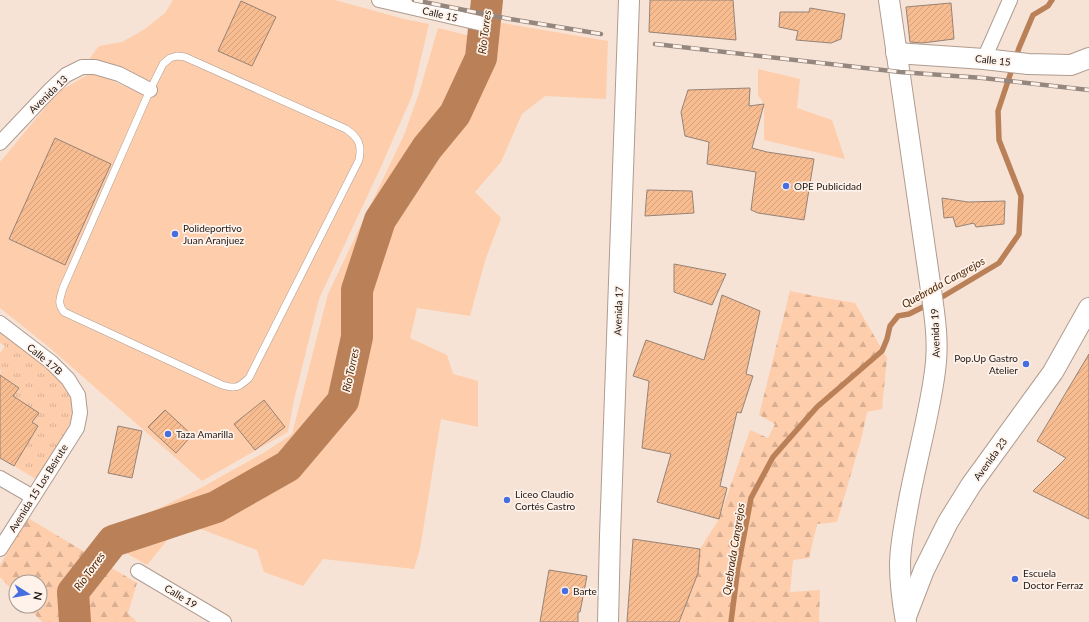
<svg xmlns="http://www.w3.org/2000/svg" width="1089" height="622" font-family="Lato,sans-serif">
	<defs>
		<pattern id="grass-tufts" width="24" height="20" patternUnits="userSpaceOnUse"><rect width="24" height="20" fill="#fdcdac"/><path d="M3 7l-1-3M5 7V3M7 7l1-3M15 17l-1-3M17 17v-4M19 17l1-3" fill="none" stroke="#d8af93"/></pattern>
		<pattern id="forest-firs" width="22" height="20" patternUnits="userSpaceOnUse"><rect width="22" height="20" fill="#fdcdac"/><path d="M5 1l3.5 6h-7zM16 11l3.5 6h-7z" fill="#d8af93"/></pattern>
		<pattern id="building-hatch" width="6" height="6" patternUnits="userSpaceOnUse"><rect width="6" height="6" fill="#f8bc91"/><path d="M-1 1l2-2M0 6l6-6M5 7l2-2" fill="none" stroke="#d4a17c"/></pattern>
	</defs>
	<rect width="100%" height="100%" fill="#f7e3d5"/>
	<polygon fill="url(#grass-tufts)" points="0,328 59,377 73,396 76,411 73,426 39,481 14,466 38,426 32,422 38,413 13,396 19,388 0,375 1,370 0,370 0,353 5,346 0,343"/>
	<g fill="url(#forest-firs)">
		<polygon points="790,291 820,297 855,303 887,358 882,409 867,412 862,436 837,522 817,524 809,558 793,560 790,592 820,590 819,621 820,622 679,622 698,573 700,549 719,519 750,430 768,438 775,424 759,415"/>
		<polygon points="28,518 137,583 128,613 137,622 42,622 27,606 40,606 40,582 16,582 16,594 0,577 0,565"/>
	</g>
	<g fill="#fdcdac">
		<polygon points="173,0 335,0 404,19 429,24 412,96 380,169 319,299 294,400 288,432 202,481 50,348 0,308 0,162 58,92 89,74 104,77 142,94 87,62 99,46 122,42 145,29 165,13"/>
		<polygon points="497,22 608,41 606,99 545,96 522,114 501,162 475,192 501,218 485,261 470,316 417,308 410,338 447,355 453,374 478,381 478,427 441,419 420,549 414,569 323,559 303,586 264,572 257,550 182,522 147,565 107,542 118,528 199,489 265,452 292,434 328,294 404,135 419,93 438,28 495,42"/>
		<polygon points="758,69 800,79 797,108 832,120 845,159 764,140 764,104 758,95"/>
	</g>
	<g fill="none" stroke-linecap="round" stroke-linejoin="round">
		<g stroke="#ba8159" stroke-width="5.5">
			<polyline points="937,300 999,263 1019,234 1021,196 999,140 998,111 1019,48 1033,15 1048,6 1052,0"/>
			<polyline points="731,622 738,567 751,498 773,457 817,407 882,351 887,339 890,326 898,316 909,314 929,304"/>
		</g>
		<polyline stroke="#ba8159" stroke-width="32" points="75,622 73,592 113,541 216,507 288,466 343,401 357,337 357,290 380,220 427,148 455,114 481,58 487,0"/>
	</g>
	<g fill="url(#building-hatch)" stroke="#958377">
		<polygon points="650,0 733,0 736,40 649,32"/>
		<polygon points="241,1 276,17 252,66 218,51"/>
		<polygon points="951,3 954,39 922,43 910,42 906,7"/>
		<polygon points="810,8 845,14 841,39 831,43 796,40 798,31 779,27 780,12 809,12"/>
		<polygon points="750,88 749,106 764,104 752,148 767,152 814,159 804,220 758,213 751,210 756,172 707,164 709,142 685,136 681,112 688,90"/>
		<polygon points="55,138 111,164 65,265 9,239"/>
		<polygon points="647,190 692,191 694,213 645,216"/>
		<polygon points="942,198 968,202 1005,201 1004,224 976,227 974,223 956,227 953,217 944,218"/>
		<polygon points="674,264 726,274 712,305 674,292"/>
		<polygon points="722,295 760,311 746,374 753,376 741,413 737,412 720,486 727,488 719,519 657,502 671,454 642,448 649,381 633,376 646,340 704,360"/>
		<polygon points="1089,354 1089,519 1033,491 1066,458 1037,441"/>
		<polygon points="0,375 19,388 13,396 39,413 32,422 38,426 14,466 0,458"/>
		<polygon points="264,400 285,427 255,450 234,424"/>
		<polygon points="165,410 192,435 176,453 148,427"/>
		<polygon points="118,426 142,431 132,478 108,473"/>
		<polygon points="633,539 700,549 698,573 679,622 627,622"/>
		<polygon points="549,570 587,576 580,612 578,612 578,622 540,622"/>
	</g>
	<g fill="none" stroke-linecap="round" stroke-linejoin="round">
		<defs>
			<path id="lane" d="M177 56 185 57 346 129C359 138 362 145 359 160L249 378C238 388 236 389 222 385L64 312C57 303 60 299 63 288L150 90 163 64 170 58Z"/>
			<g id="street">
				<polyline points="379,0 479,23"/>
				<polyline points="984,59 1010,0"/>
				<polyline points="0,143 51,89 66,75 82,67 95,67 119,74 150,90"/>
				<polyline points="0,323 51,362 68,379 78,395 80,413 77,428 0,549"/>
				<polyline points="0,478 33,497"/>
				<polyline points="138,571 224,622"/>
			</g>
			<g id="secondary">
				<path d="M889 0 931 290C935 317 939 344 935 371 929 418 915 464 907 511 904 528 900 547 900 565 900 582 903 605 906 622"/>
				<polyline points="896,53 984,59 1028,64 1071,65 1089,58"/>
				<polyline points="907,614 924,570 948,522 971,485 1053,372 1089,308"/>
				<polyline points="608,622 610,536 629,0"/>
			</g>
		</defs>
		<use href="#lane" stroke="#af9c90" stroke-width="8"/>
		<use href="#street" stroke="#af9c90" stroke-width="16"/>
		<use href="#secondary" stroke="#af9c90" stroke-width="22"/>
		<use href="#lane" stroke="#fff" stroke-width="7"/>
		<use href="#street" stroke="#fff" stroke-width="14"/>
		<use href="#secondary" stroke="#fff" stroke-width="20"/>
		<defs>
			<g id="rail">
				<polyline points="414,0 510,19 601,34"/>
				<polyline points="655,44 900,72 983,78 1089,90"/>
			</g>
		</defs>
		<use href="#rail" stroke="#95877e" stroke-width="4.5"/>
		<use href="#rail" stroke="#fef2ea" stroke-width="3" stroke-dasharray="9" stroke-linecap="butt"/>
	</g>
	<g fill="#466ee1" stroke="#fef2ea" stroke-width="1.5">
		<circle cx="786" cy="186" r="4"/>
		<circle cx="175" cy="234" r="4"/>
		<circle cx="1026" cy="364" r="4"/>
		<circle cx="168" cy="434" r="4"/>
		<circle cx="507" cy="500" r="4"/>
		<circle cx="1015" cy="579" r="4"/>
		<circle cx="565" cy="591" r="4"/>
	</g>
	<g text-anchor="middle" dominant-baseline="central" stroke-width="3.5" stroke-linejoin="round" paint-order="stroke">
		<g font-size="10" fill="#1f1814" stroke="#fef2ea">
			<text transform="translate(440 14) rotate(13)">Calle 15</text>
			<text transform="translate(993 60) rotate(6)">Calle 15</text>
			<text transform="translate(48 94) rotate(-44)">Avenida 13</text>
			<text transform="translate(618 311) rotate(-88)">Avenida 17</text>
			<text transform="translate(935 333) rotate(-92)">Avenida 19</text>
			<text transform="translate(45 359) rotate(40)">Calle 17B</text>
			<text transform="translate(990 459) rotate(-54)">Avenida 23</text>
			<text transform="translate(38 488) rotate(-58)">Avenida 15 Los Beirute</text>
			<text transform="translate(181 596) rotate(31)">Calle 19</text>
		</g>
		<g font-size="10" fill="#1f1814" stroke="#fef2ea" text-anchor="start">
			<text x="794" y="186">OPE Publicidad</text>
			<text x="183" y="228">Polideportivo<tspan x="183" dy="12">Juan Aranjuez</tspan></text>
			<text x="1018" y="358" text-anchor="end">Pop.Up Gastro<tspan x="1018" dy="12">Atelier</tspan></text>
			<text x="176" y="434">Taza Amarilla</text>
			<text x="515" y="494">Liceo Claudio<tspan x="515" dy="12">Cortés Castro</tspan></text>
			<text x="1023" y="573">Escuela<tspan x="1023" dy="12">Doctor Ferraz</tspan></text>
			<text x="573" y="591">Barte</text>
		</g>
		<g font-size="11" font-style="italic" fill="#4d2705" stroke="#fef2ea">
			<text transform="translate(484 32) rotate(-83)">Río Torres</text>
			<text transform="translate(943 282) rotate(-29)">Quebrada Cangrejos</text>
			<text transform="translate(350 370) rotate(-78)">Río Torres</text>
			<text transform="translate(733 549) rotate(-81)">Quebrada Cangrejos</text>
			<text transform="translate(89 571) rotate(-54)">Río Torres</text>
		</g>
	</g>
	<g transform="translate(28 594) rotate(101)"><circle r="19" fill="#fef2ea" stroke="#a59b94"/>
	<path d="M0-3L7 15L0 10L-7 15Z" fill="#466ee1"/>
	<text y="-6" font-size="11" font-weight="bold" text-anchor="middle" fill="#1f1814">N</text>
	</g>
</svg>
